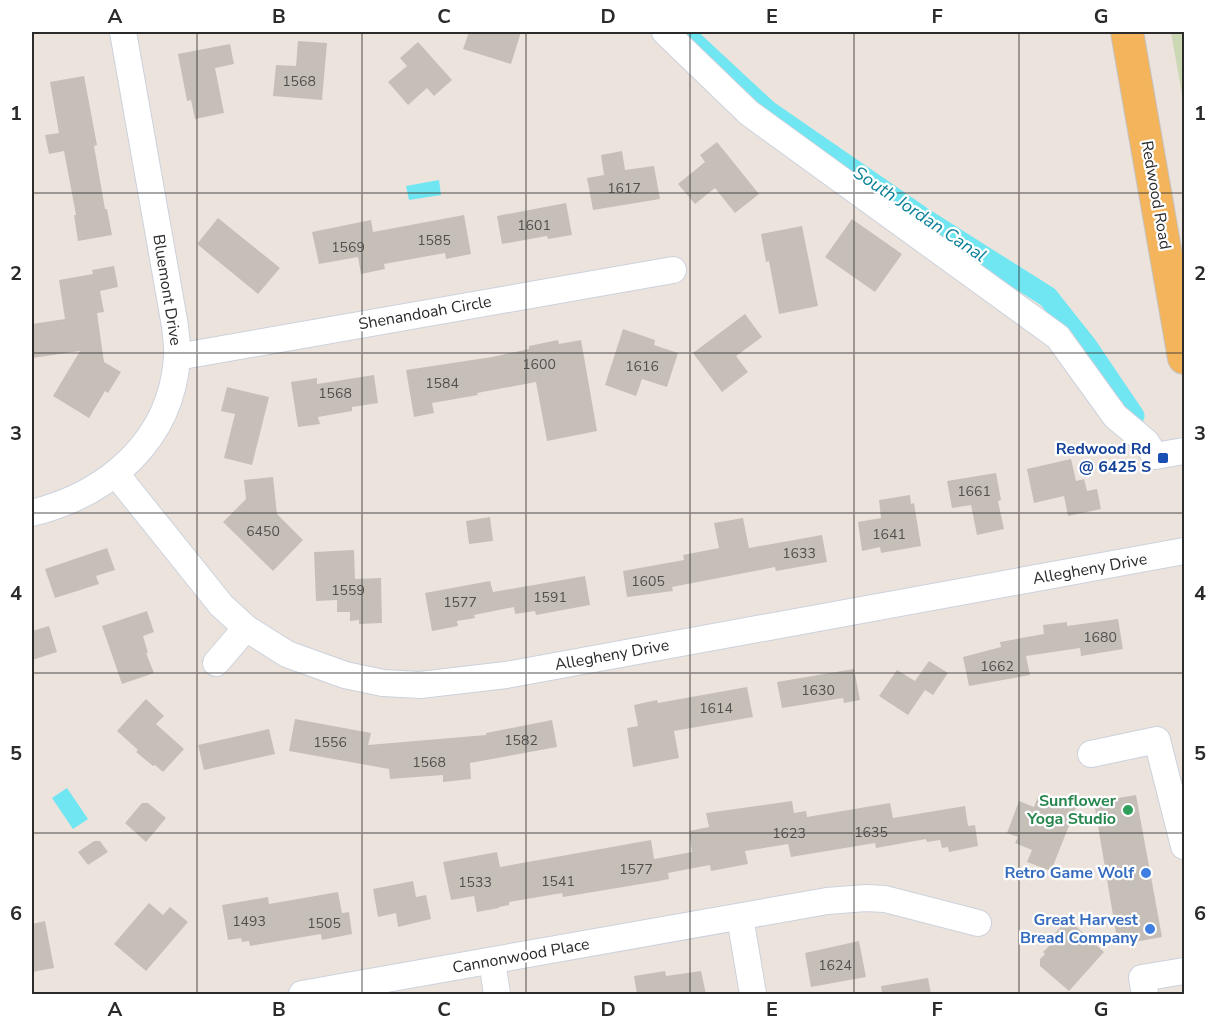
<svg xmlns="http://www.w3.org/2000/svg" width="1216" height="1026" font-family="'Nunito Sans',sans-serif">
	<rect width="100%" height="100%" fill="#ede3dd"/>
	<polygon fill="#ccd7b4" points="1171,32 1184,32 1184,106"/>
	<g fill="#6fe6f1">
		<polygon points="439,180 441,195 409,200 406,186"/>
		<polygon points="67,788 88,819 73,829 52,798"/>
	</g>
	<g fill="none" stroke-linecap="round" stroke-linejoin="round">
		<polyline stroke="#6fe6f1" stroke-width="21" points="683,32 768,111 923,218 1048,297 1086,345 1134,416"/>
	</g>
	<g fill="#c6bfb8">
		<polygon points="469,32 521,32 511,64 463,49"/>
		<polygon points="298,41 327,43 322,100 273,96 276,65 296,66"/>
		<polygon points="418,42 452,80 434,96 427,88 408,105 388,82 407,66 400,58"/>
		<polygon points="230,44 234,64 215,68 224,113 195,119 191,100 187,101 178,54"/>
		<polygon points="84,76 97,145 94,146 105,209 107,209 112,235 78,241 74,215 76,215 64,151 49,154 45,135 59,133 50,82"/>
		<polygon points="717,142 759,194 735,213 715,188 695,204 678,184 705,162 700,155"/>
		<polygon points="622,151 625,170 654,166 660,199 593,210 587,178 604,175 601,155"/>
		<polygon points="566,203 572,235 548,239 547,236 502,244 497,216"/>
		<polygon points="464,215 471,254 446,259 445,253 384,264 385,269 361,274 358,257 319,264 312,232 371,220 373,232"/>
		<polygon points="218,218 280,268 258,294 197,244"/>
		<polygon points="852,219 902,254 875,292 825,257"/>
		<polygon points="802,226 818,306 779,314 769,261 766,262 761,234"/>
		<polygon points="114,266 118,287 100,291 104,312 97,313 104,362 121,372 108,393 105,391 89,418 53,396 80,351 32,358 32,324 65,319 59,280 93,274 92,270"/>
		<polygon points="745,314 762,337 736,356 748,372 722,392 693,353"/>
		<polygon points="623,329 655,340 654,345 678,353 667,387 642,379 636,396 605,385"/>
		<polygon points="558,340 559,344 581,340 597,431 547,441 536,382 477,393 478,395 432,403 434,413 414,417 406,370 492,357 529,349 529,346"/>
		<polygon points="374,375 378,403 352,407 352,411 318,417 320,424 298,427 291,382 317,378 317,384"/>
		<polygon points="227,387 269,397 252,465 224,458 235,414 221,411"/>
		<polygon points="1071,459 1076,481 1084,479 1087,491 1097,489 1101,509 1068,516 1064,496 1034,503 1027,469"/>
		<polygon points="996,473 1001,500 998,501 1004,529 977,535 971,505 952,508 947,481"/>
		<polygon points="273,477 277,514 303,540 273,571 223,522 246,499 244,480"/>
		<polygon points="910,495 911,504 914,503 921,546 881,553 880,547 862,551 858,522 881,518 879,500"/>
		<polygon points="490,517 493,541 469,544 466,521"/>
		<polygon points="743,518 749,548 822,535 827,562 776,571 775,567 672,587 673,591 627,597 623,571 684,560 683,555 719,548 714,523"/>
		<polygon points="107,548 115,570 96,576 99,584 55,598 45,569"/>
		<polygon points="354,550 355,579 381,578 382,623 359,624 359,620 350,621 350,612 337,612 337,600 316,601 314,552"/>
		<polygon points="585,576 590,605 536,615 535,611 515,614 514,607 474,615 475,618 457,621 458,626 432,631 425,593 490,581 493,592"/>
		<polygon points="147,611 154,632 143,636 148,653 146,653 154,673 122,684 102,626"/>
		<polygon points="1118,619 1123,649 1081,656 1080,648 1026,656 1030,675 969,686 963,657 1001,647 1000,642 1044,634 1043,625 1067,622 1067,626"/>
		<polygon points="49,626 57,652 32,660 32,631"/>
		<polygon points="929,661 948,673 933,695 925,690 908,715 879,696 897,670 915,681"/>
		<polygon points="854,669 860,700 844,703 843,698 782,708 777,682"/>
		<polygon points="747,687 753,717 674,731 679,758 633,767 627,728 638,726 634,705 657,700 658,703"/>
		<polygon points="146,699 164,716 156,724 184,749 163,772 155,765 153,766 136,752 138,750 117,731"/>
		<polygon points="295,719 371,733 368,745 486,735 486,733 552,720 557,747 470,763 471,779 443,782 443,775 390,779 389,769 289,751"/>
		<polygon points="269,729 275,754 204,770 198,745"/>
		<polygon points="1039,794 1076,808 1051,871 1027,862 1032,850 1015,843 1018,837 1007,833 1019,801 1034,807"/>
		<polygon points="1136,795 1162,937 1118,945 1094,802"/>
		<polygon points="792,801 794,813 806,811 807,817 890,803 893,818 965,806 968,826 975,825 978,846 949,852 948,847 942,848 940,840 927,842 926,839 876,848 875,843 791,857 788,844 745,851 748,864 711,871 710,865 668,873 669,879 659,881 563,897 562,893 509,902 509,905 499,907 499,908 477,912 474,896 451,900 443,862 497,852 500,867 651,840 654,859 692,852 689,831 709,827 706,813"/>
		<polygon points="142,803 148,803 166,818 146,842 125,823"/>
		<polygon points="94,841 100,841 108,852 88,865 78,852"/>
		<polygon points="413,881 416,897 426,895 431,919 398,927 396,913 378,917 373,889"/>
		<polygon points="338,892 342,913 349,912 352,934 322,940 321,934 250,946 249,941 242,942 241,938 228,940 222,905 268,897 269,904"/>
		<polygon points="149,903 163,915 170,907 188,922 146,971 114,944"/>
		<polygon points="1068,919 1104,952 1069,991 1040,966 1040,959 1045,954 1043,952 1050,945 1047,942"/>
		<polygon points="45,921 54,968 32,972 32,924"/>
		<polygon points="859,941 866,977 811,987 805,953"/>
		<polygon points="665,971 666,976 701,971 706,994 637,994 634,976"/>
		<polygon points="928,978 931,994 882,994 881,986"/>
	</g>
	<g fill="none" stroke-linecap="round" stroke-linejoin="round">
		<defs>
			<g id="minor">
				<polyline points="665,32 749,113 1058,337 1115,416 1146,442 1155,456 1184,451"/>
				<polyline points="177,357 673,270"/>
				<polyline points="116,474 221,605 246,628 287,654 345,675 383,683 420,685 506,675 1184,551"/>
				<path d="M32 513C108 494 171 441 177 358 178 348 176 337 175 326L123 32"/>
				<polyline points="216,663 246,628"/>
				<polyline points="1091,754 1157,740 1184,846"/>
				<polyline points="740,917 753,994"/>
				<polyline points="492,961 497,994"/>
				<polyline points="302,994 827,901 866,898 885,899 978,923"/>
				<polyline points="1145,994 1142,978 1184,971"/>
			</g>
			<polyline id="major" points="1127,32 1184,358"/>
		</defs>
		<use href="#minor" stroke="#cbd2dd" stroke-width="28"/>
		<use href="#major" stroke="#c4c4c4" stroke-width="34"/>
		<use href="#minor" stroke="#fff" stroke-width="26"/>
		<use href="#major" stroke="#f3b45c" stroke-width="32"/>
	</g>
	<path fill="none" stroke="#2b2b2b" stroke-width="1.5" stroke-opacity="0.55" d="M197 32V994M362 32V994M526 32V994M690 32V994M854 32V994M1019 32V994M32 193H1184M32 353H1184M32 513H1184M32 673H1184M32 833H1184"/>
	<rect fill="#1a4fb4" stroke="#fff" stroke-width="2" x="1157" y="452" width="12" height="12" rx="3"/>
	<circle fill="#2e9e5b" stroke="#fff" stroke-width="2" cx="1128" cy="810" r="6"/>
	<g fill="#3f7fe0" stroke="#fff" stroke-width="2">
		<circle cx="1146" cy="873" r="6"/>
		<circle cx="1150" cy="929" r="6"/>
	</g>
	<g text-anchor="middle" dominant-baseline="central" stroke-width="4.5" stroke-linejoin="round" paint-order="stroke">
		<g font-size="14" fill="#52504e">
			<text x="299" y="81">1568</text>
			<text x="624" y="188">1617</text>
			<text x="534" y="225">1601</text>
			<text x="434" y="240">1585</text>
			<text x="348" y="247">1569</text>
			<text x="539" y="364">1600</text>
			<text x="642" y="366">1616</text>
			<text x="442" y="383">1584</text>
			<text x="335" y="393">1568</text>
			<text x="974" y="491">1661</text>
			<text x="263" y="531">6450</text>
			<text x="889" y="534">1641</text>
			<text x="799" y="553">1633</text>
			<text x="648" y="581">1605</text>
			<text x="348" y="590">1559</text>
			<text x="550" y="597">1591</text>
			<text x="460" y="602">1577</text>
			<text x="1100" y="637">1680</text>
			<text x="997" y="666">1662</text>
			<text x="818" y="690">1630</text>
			<text x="716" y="708">1614</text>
			<text x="521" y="740">1582</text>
			<text x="330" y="742">1556</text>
			<text x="429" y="762">1568</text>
			<text x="871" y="832">1635</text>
			<text x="789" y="833">1623</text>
			<text x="636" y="869">1577</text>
			<text x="558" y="881">1541</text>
			<text x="475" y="882">1533</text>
			<text x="249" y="921">1493</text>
			<text x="324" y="923">1505</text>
			<text x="835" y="965">1624</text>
		</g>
		<g font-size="16" fill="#2b2b2b" stroke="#fff">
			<text transform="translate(1156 195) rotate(80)">Redwood Road</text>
			<text transform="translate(167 290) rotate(81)">Bluemont Drive</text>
			<text transform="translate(425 313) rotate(-10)">Shenandoah Circle</text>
			<text transform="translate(1090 569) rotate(-10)">Allegheny Drive</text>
			<text transform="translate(612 655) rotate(-10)">Allegheny Drive</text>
			<text transform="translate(521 956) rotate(-10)">Cannonwood Place</text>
		</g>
		<g font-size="16" font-weight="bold" fill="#164399" stroke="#fff" text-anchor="end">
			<text x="1151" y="449">Redwood Rd<tspan x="1151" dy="18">@ 6425 S</tspan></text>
		</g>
		<g font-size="16" font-weight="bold" fill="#27864d" stroke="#fff" text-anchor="end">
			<text x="1116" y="801">Sunflower<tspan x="1116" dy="18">Yoga Studio</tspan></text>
		</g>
		<g font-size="16" font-weight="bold" fill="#366cbe" stroke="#fff" text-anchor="end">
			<text x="1134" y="873">Retro Game Wolf</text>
			<text x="1138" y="920">Great Harvest<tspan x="1138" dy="18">Bread Company</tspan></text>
		</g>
		<g font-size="18" font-style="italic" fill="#0b8198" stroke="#fff">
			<text transform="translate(920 214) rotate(34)">South Jordan Canal</text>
		</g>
	</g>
	<rect width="1216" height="1026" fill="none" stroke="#ffffff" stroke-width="66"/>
	<rect x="33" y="33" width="1150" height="960" fill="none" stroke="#2b2b2b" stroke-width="2"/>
	<g font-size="20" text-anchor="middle" font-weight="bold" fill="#2b2b2b">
		<text x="115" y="23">A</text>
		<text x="279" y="23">B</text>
		<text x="444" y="23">C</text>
		<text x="608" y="23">D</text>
		<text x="772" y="23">E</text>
		<text x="937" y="23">F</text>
		<text x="1101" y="23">G</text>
		<text x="16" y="120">1</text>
		<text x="1200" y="120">1</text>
		<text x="16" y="280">2</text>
		<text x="1200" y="280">2</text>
		<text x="16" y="440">3</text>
		<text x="1200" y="440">3</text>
		<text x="16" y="600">4</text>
		<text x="1200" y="600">4</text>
		<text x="16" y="760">5</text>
		<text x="1200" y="760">5</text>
		<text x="16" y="920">6</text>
		<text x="1200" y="920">6</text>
		<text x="115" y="1016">A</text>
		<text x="279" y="1016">B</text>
		<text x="444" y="1016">C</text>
		<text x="608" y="1016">D</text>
		<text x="772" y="1016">E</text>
		<text x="937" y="1016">F</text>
		<text x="1101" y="1016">G</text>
	</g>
</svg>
